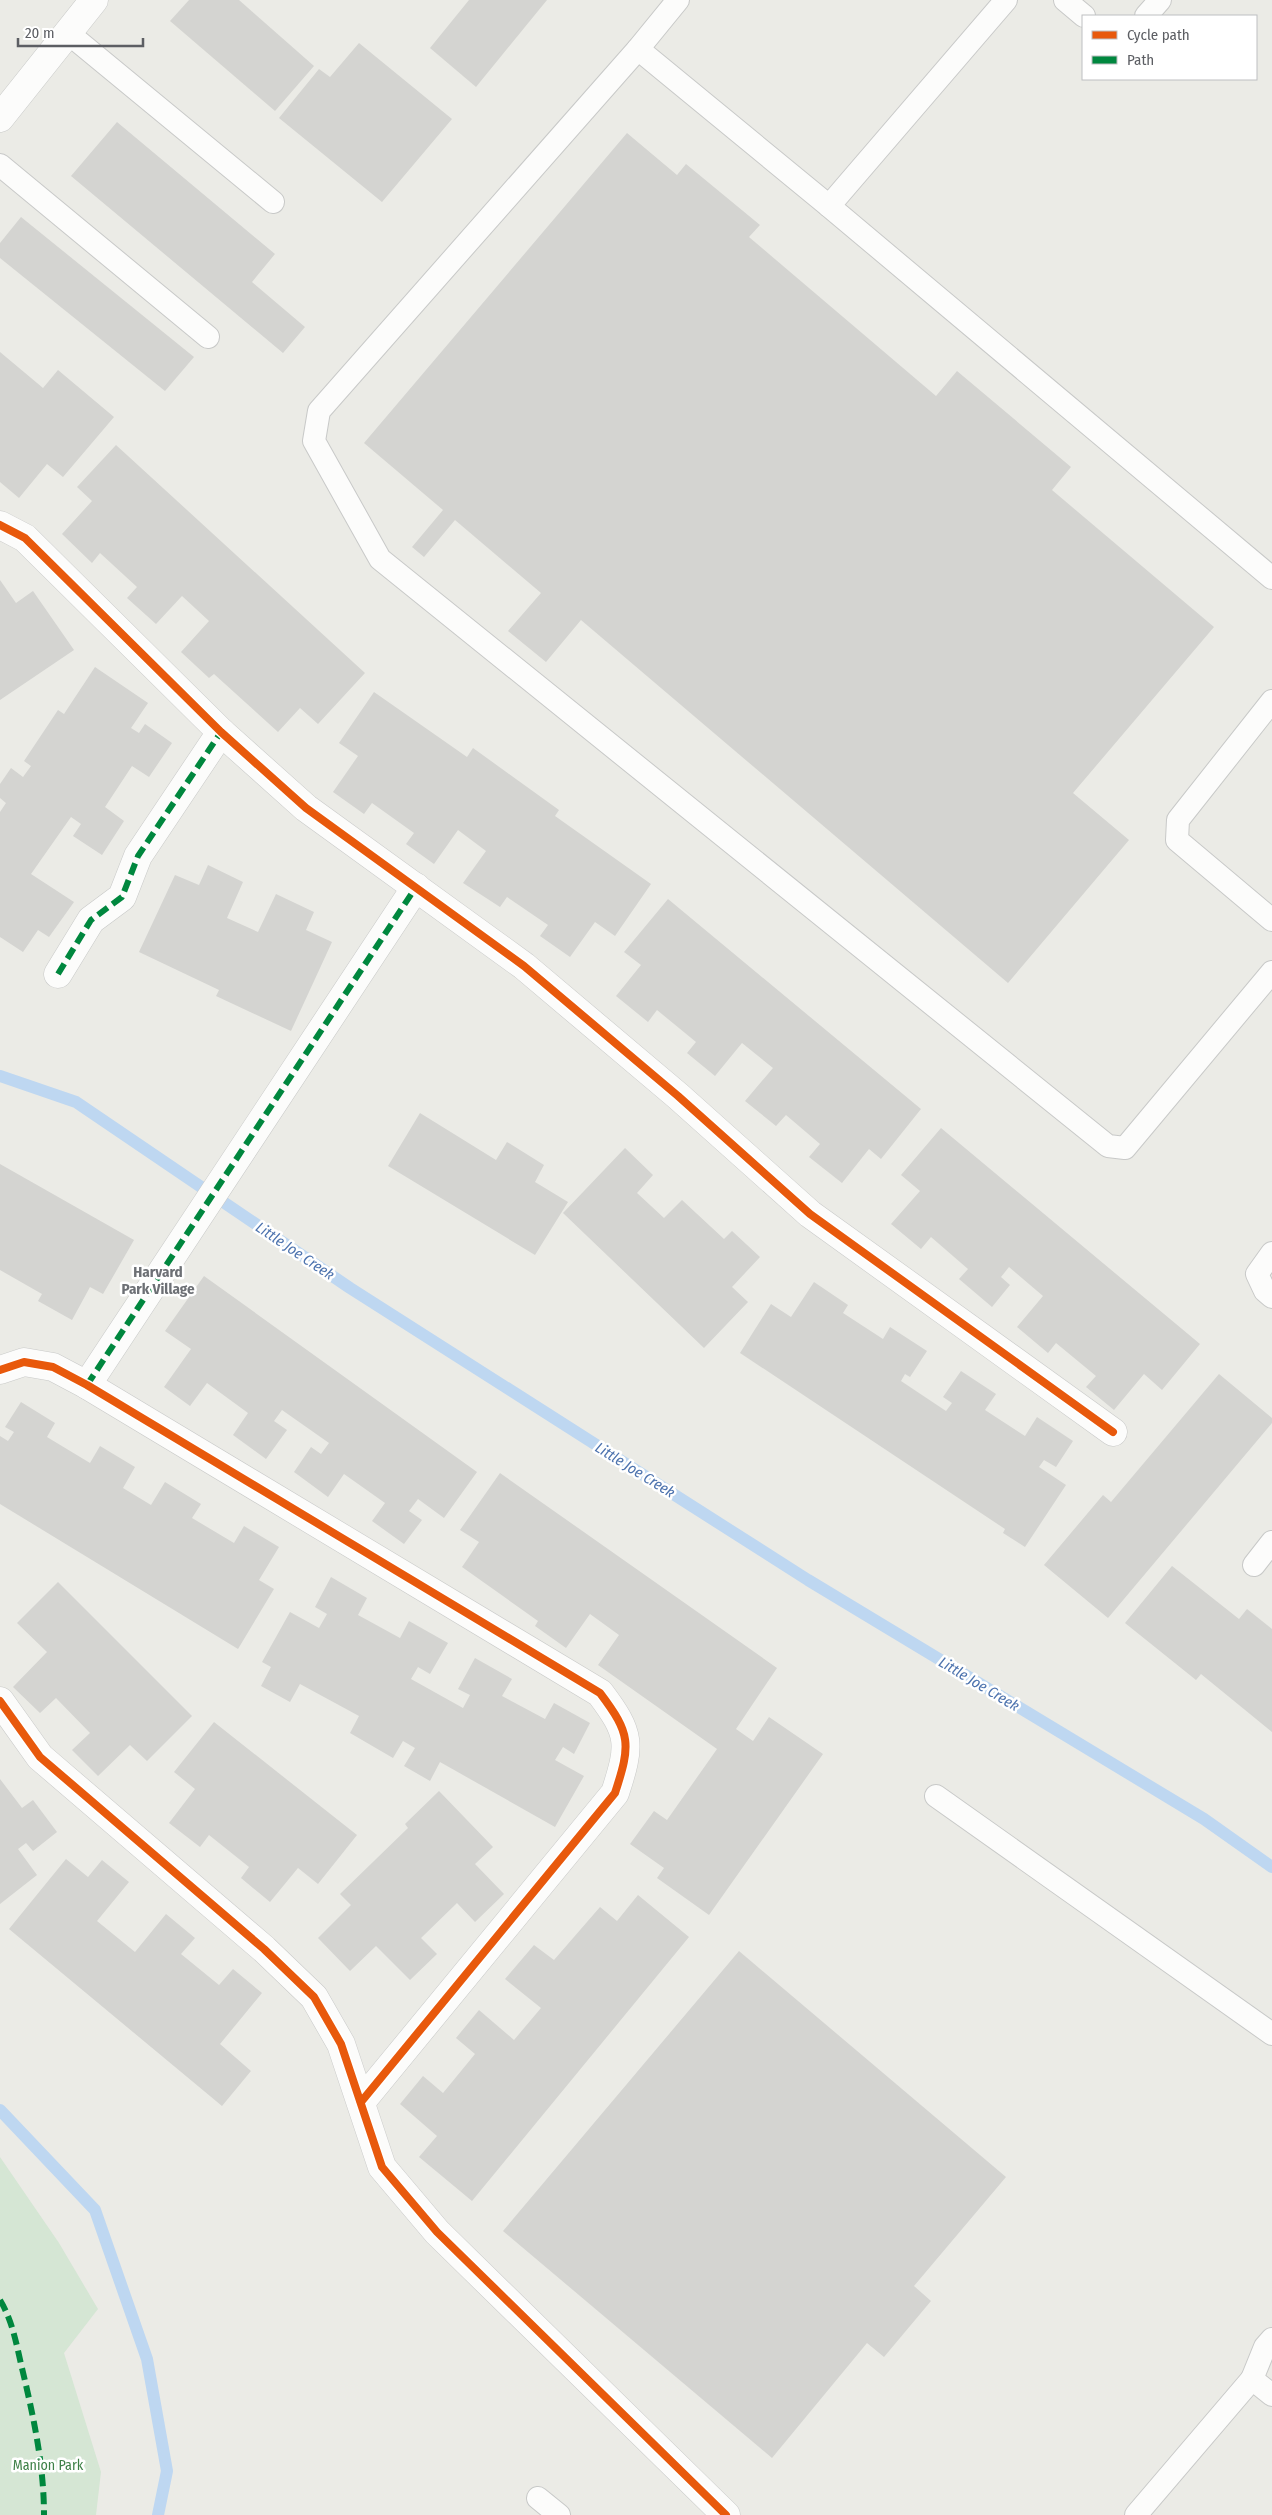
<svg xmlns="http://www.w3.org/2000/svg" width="1272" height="2515" font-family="'Fira Sans Condensed',sans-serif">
	<rect width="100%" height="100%" fill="#ebebe6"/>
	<polygon fill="#d5e6d4" points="0,2157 59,2243 98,2309 64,2353 101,2472 96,2515 0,2515"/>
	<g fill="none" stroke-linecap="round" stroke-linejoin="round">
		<g stroke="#bed7f1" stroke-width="12">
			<polyline points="0,1076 76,1102 350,1288 808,1580 1204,1819 1272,1867"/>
			<polyline points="0,2110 95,2210 147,2359 167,2471 158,2515"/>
		</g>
	</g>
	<g fill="#d4d4d1">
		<polygon points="189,0 239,0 314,66 275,111 170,21"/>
		<polygon points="469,0 547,0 476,87 430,48"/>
		<polygon points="359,43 452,119 382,202 279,118 319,69 330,77"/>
		<polygon points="117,122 275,254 252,282 305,327 283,353 71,176"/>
		<polygon points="627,133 677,175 686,164 760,225 749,237 936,396 957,371 1071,467 1052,490 1214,627 1073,793 1129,840 1008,983 581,620 546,662 508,631 541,593 455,520 424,557 412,547 443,510 364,443"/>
		<polygon points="21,217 194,357 165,391 0,258 0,243"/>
		<polygon points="0,352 43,388 58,370 114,417 63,477 47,464 19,498 0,482"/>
		<polygon points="116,445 365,673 318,724 300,708 278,732 214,674 209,678 181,652 209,621 182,596 156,624 127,598 137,587 100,553 92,563 62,534 92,501 77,487"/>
		<polygon points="0,580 16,603 33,591 74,650 0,700"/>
		<polygon points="95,667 148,703 131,728 139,733 145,724 172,743 149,777 132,766 105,807 124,821 102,855 73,836 81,824 71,817 31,874 74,902 49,937 38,930 23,952 0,937 0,812 6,803 0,798 0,784 11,768 23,777 31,766 24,761 58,710 64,714"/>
		<polygon points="374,692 467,757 473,748 559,810 555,816 651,884 615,936 595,922 570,957 540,936 548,925 507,897 500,907 463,883 486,851 458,830 434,864 406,844 414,833 372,803 364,814 333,792 358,756 339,743"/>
		<polygon points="208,865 243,882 227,918 258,932 276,894 314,912 306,930 332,942 291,1031 216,996 219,990 139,952 175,875 199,885"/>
		<polygon points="668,899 921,1109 881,1159 869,1149 842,1183 809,1157 820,1144 786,1115 776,1126 745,1101 773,1068 742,1043 715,1076 687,1053 696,1042 657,1010 648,1022 616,996 641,965 624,952"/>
		<polygon points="420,1113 496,1160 507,1142 544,1165 535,1182 568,1202 535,1255 388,1166"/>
		<polygon points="941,1128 1200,1344 1162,1390 1144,1374 1114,1410 1086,1387 1096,1376 1056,1343 1048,1353 1017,1327 1043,1296 1009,1267 1001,1277 1010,1285 992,1307 959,1279 968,1269 931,1237 921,1249 891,1224 920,1191 901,1175"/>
		<polygon points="625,1148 653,1175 637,1193 664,1218 682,1200 724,1239 732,1231 760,1257 732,1287 748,1302 704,1348 563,1213"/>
		<polygon points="0,1164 134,1240 103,1294 90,1287 72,1320 38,1301 42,1294 0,1270"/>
		<polygon points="204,1276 477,1472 444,1518 418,1499 409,1511 422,1520 404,1544 372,1521 385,1503 344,1474 328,1497 294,1472 311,1447 321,1454 329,1443 282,1410 274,1421 287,1430 266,1459 233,1435 248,1413 207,1383 190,1406 164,1387 191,1349 165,1331"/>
		<polygon points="814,1282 848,1305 843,1313 883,1339 890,1327 927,1351 910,1377 905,1374 901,1381 946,1411 952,1403 943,1397 961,1371 996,1394 985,1410 1025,1436 1037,1417 1073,1441 1056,1467 1044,1460 1039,1467 1066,1485 1025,1547 1003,1533 1005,1529 740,1353 771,1304 791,1317"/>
		<polygon points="1219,1374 1272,1418 1272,1423 1108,1618 1044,1565 1103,1495 1111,1502"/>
		<polygon points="21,1402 55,1423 47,1437 90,1463 100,1446 135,1467 123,1488 151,1505 165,1482 201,1504 192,1518 234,1543 244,1526 279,1547 259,1580 274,1589 238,1649 0,1504 0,1436 8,1441 14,1432 5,1427"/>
		<polygon points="500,1473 777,1668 736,1729 753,1741 769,1717 823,1754 709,1915 657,1878 664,1868 630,1844 654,1811 667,1820 717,1749 598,1665 619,1635 590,1614 566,1648 535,1626 538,1621 462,1567 479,1542 460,1530"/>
		<polygon points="1172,1566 1239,1619 1247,1609 1272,1629 1272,1732 1201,1674 1196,1680 1125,1623"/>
		<polygon points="331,1577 367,1598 358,1615 400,1638 409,1621 448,1643 430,1674 418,1667 411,1679 463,1708 470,1695 458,1689 475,1658 512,1679 502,1696 545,1719 554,1703 590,1723 574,1754 563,1747 555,1760 584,1776 555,1827 440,1762 430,1781 404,1766 415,1748 403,1741 393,1758 350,1733 359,1716 300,1684 290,1702 261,1686 271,1667 262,1662 290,1612 319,1628 327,1614 315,1607"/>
		<polygon points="58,1582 192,1716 147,1761 130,1745 98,1776 72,1750 90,1733 56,1698 40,1713 13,1687 47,1652 17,1623"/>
		<polygon points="214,1722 357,1835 318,1884 298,1868 270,1902 241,1878 249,1867 209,1835 200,1847 169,1823 195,1789 174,1772"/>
		<polygon points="0,1779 22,1808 33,1800 57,1832 33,1851 26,1843 18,1849 37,1875 0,1904"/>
		<polygon points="439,1791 493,1847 475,1864 504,1894 475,1922 457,1903 421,1938 437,1954 410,1980 376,1946 350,1971 318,1938 351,1905 340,1894 408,1828 405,1824"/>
		<polygon points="66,1859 88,1877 102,1860 129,1882 97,1921 135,1952 166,1914 195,1938 181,1954 219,1985 233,1969 262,1993 220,2044 251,2071 222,2106 9,1929"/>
		<polygon points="638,1895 689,1937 472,2201 419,2157 437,2136 400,2104 423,2076 443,2093 475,2054 456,2038 479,2010 514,2040 541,2008 505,1979 534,1945 554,1960 600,1907 617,1921"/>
		<polygon points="739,1951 1006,2177 914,2286 931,2301 884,2357 867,2343 772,2458 503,2231"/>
	</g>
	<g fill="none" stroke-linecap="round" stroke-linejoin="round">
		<defs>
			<g id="service">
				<polyline points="1006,0 829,206 638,49 319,411 314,441 380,559 1108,1146 1125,1148 1272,972"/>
				<polyline points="1065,0 1084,16"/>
				<polyline points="1146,16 1160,0"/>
				<polyline points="68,33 273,202"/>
				<polyline points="638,49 678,0"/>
				<polyline points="0,165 208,337"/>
				<polyline points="829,206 1272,578"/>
				<polyline points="1272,701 1178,820 1177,840 1272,920"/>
				<polyline points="1272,1253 1257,1274 1265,1291 1272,1297"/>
				<polyline points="1254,1565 1272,1542"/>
				<polyline points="936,1796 1272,2034"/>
				<polyline points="1272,2339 1265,2347 1252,2379 1272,2395"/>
				<polyline points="538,2498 559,2515"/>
				<polyline points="1136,2515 1252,2379"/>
			</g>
			<g id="minor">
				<polyline points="0,118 94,0"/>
				<polyline points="0,525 25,538 221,732 306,808 524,966 678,1096 810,1214 1113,1432"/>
				<polyline points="58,974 91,920 122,897 138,856 221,732"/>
				<path d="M0 1370 24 1362 53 1367 87 1385 600 1693C631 1734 631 1744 615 1793L361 2102"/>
				<polyline points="87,1385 416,887"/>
				<polyline points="0,1701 40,1757 264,1949 314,1997 341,2044 382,2167 437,2232 726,2515"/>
			</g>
		</defs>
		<use href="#service" stroke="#c8c9c8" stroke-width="24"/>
		<use href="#minor" stroke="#c8c9c8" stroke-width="29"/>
		<use href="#service" stroke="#fcfcfb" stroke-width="22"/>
		<use href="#minor" stroke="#fcfcfb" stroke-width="28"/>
		<g stroke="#00873e" stroke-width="6" stroke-dasharray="12 6" stroke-linecap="butt">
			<polyline points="58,974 91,920 122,897 138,856 221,732"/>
			<polyline points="87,1385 416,887"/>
			<path d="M0 2300C12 2320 16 2342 21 2364 33 2414 44 2464 44 2515"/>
		</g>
		<defs>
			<g id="cycleway">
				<polyline points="0,525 25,538 221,732 306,808 524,966 678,1096 810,1214 1113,1432"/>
				<path d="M0 1370 24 1362 53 1367 87 1385 600 1693C631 1734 631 1744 615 1793L361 2102"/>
				<polyline points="0,1701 40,1757 264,1949 314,1997 341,2044 382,2167 437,2232 726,2515"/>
			</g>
		</defs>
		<use href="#cycleway" stroke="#fff" stroke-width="11"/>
		<use href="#cycleway" stroke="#e8590c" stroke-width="8"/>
	</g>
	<g text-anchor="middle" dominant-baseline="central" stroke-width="5" stroke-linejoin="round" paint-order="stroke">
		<g font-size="14" fill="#3e8047" stroke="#fff">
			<text x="48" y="2465">Manion Park</text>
		</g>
		<g font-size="15" font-style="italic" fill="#4d73ae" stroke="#fff">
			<text transform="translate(295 1251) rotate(34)">Little Joe Creek</text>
			<text transform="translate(635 1470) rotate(32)">Little Joe Creek</text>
			<text transform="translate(979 1684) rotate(31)">Little Joe Creek</text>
		</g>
		<g font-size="15" font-weight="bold" fill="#6d7075" stroke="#fff">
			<text x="158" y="1272">Harvard<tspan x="158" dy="17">Park Village</tspan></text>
		</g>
	</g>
	<rect x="1082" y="15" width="175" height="65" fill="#ffffff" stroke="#bebfc1"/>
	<rect x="1092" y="31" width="25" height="8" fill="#e8590c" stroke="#bebfc1"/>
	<text x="1127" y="40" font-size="15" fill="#5c5e63">Cycle path</text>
	<rect x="1092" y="56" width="25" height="8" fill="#00873e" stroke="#bebfc1"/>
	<text x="1127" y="65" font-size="15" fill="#5c5e63">Path</text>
	<path d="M18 38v8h125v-8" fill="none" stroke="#5c5e63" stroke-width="2.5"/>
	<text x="25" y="38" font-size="15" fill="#5c5e63" stroke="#ffffff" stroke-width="4" paint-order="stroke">20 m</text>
</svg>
